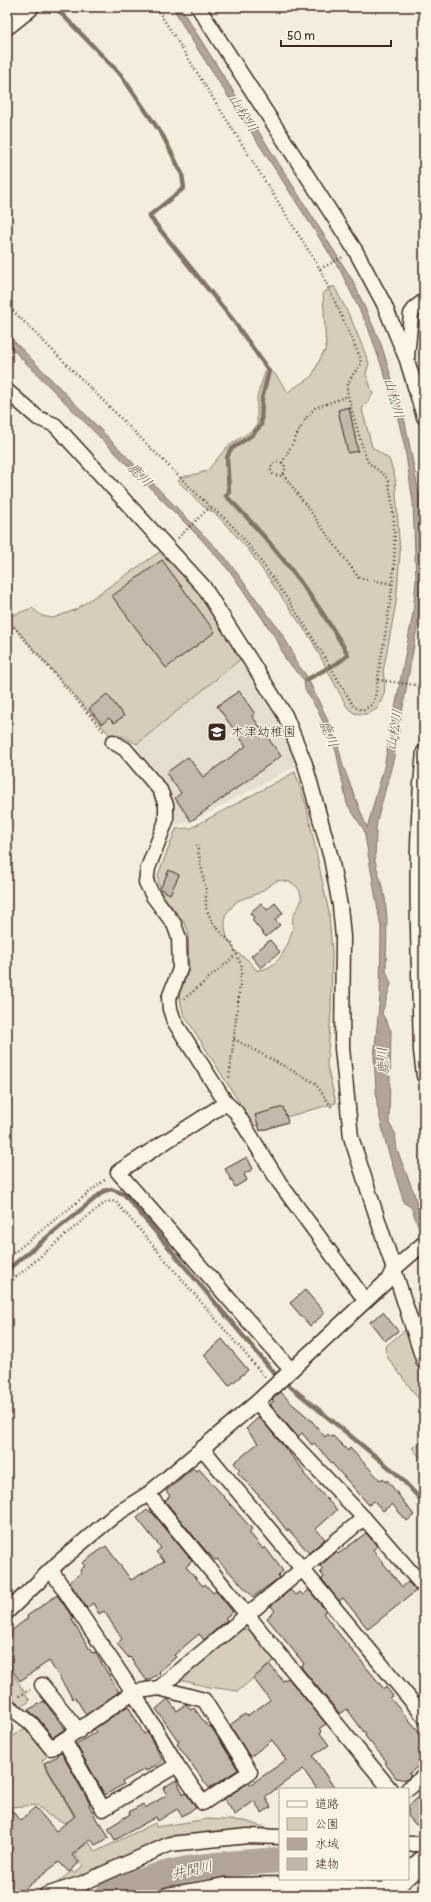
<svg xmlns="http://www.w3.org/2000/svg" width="431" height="1902" font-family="Pangolin,'Klee One',sans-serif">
	<rect width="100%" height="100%" fill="#f4eddd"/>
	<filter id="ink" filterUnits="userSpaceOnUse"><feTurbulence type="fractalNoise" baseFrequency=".025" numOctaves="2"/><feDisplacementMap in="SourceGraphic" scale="8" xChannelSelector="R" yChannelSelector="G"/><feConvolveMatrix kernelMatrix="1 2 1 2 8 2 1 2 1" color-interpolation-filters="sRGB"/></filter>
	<g filter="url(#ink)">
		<polygon fill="#e5ddce" points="243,657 277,720 298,765 189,823 173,825 172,799 161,778 137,749 137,744"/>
		<g fill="#d6cdbd" stroke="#887c6e" fill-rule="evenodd">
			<polygon points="334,286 352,321 369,363 366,374 373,394 362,409 372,447 389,459 395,477 400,554 396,603 383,672 385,684 384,694 378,708 368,714 360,714 354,713 347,707 311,639 248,549 217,515 203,506 178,481 184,476 189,476 207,471 227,447 254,429 257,425 257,397 265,372 274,373 288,392 312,376 322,355 326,349 323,293"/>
			<polygon points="164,549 191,580 243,657 137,744 122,736 115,741 9,621 8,617 32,608 42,616 53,618 75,610"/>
			<path d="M295 772 306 804 329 913 332 954 331 1012 327 1065 336 1103 254 1126 183 1013 179 994 189 969 188 930 183 921 162 894 158 882V875L176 829 191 828ZM276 881C289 879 303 886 301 901 300 907 294 911 293 917 292 920 293 924 293 927 289 945 278 971 256 970L248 960 236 952 227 938 225 928V915L237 901 259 893Z"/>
			<polygon points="407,1328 424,1379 424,1415 418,1398 387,1357 385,1347"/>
			<polygon points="424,1440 424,1462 412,1448"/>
			<polygon points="241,1629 253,1630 277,1658 238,1691 209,1687 180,1680"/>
			<polygon points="7,1665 30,1701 18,1709 7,1702"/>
			<polygon points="29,1725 50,1753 42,1761 95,1852 155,1823 156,1827 208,1819 245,1821 270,1829 215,1831 179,1836 150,1845 95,1873 60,1888 59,1881 72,1871 74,1873 83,1866 74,1854 85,1845 69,1825 48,1815 37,1805 11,1807 7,1810 7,1779 9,1777 7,1775 7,1741"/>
		</g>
		<polygon fill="#b0a596" stroke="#817466" points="173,7 180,7 353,281 381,344 405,422 419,494 423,564 417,628 394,757 377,821 376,830 375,861 385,898 387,919 386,971 391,984 382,1013 391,1031 389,1123 395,1133 397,1150 414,1193 424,1229 424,1241 411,1207 404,1203 386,1144 377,1105 374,1057 380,996 381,928 364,830 347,804 336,751 318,711 305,689 304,680 286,660 277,640 232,574 202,540 7,344 7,334 225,557 280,631 292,651 295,661 306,675 325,714 339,749 343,766 367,828 384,767 413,613 416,580 413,502 405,448 394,402 368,327 340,270 186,31"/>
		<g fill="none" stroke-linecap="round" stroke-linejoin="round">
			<g stroke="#817466" stroke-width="4.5">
				<path d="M55 7 121 75 163 136 182 174 184 188 149 216 233 320 269 371 262 398 261 425 252 435 230 450 227 458 229 492 226 496C262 531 290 566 319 608 329 623 339 638 348 655L339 662 306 680"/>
				<polyline points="7,1270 104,1191 111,1189 124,1194 275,1374 397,1474 424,1503"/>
			</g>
			<path stroke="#b0a596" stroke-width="26" d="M108 1895C120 1890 133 1884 145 1880 188 1865 235 1863 280 1860"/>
		</g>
		<g fill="#c3b9aa" stroke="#3b2a1e">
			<polygon points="349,407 358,451 348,453 338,410"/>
			<polygon points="162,560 215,632 166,668 112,596"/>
			<polygon points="239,691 255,714 252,716 281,756 191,821 175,798 181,793 166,773 188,757 203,777 246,746 217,706"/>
			<polygon points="107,694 124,716 114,723 109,718 102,724 89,709"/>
			<polygon points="169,870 179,875 170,894 160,889"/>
			<polygon points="261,903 267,910 275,903 283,913 275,920 280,925 266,937 252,920 254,918 250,913"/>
			<polygon points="270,940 280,952 261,968 251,956"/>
			<polygon points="283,1107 288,1122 260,1131 255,1115"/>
			<polygon points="247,1157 253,1169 244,1174 247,1180 235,1187 225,1169"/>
			<polygon points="305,1290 325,1313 310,1326 290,1303"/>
			<polygon points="383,1312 398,1331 385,1341 370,1322"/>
			<polygon points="222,1339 248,1370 229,1386 204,1355"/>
			<polygon points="281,1392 290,1402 311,1420 325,1437 328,1434 331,1437 333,1436 348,1451 350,1448 381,1481 383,1479 385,1482 387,1480 414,1515 407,1521 392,1504 383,1511 374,1501 369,1505 314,1443 312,1445 302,1433 298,1437 271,1406 271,1403 274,1401 272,1399"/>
			<polygon points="259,1417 305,1472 303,1473 337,1510 316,1529 325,1539 309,1553 288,1529 287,1531 269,1507 237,1472 240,1470 234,1463 258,1443 246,1429"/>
			<polygon points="193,1468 196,1471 199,1469 216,1488 252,1529 249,1532 263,1549 265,1547 283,1571 278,1576 279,1578 253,1597 217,1559 215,1560 205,1550 165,1501 170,1496 166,1491"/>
			<polygon points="147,1510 150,1513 152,1512 192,1561 186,1567 203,1586 205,1584 213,1593 216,1591 233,1612 225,1618 227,1620 204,1640 199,1634 174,1655 176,1657 159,1672 160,1673 147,1681 130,1657 129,1658 117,1644 122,1639 104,1611 99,1614 93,1603 87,1608 69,1582 81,1573 80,1570 85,1566 82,1563 106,1546 131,1580 164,1561 156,1552 161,1548 137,1518"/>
			<polygon points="366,1533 377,1546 373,1550 402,1587 408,1582 416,1591 368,1629 343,1598 339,1601 322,1579 324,1577 320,1572 323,1569 320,1566 336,1552 338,1554"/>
			<polygon points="290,1590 296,1595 300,1592 303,1595 309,1590 326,1611 323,1613 340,1635 384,1689 386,1687 393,1696 390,1698 424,1737 424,1761 409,1774 411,1776 406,1780 396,1778 385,1763 387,1762 365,1736 366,1735 347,1709 340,1714 301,1667 304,1664 301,1660 267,1618 275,1611 271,1606"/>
			<polygon points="57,1595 73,1618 72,1620 92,1653 95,1652 119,1692 86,1715 75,1697 73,1699 49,1661 20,1681 7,1663 7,1634 28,1618 27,1616"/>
			<polygon points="270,1665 283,1681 288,1678 326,1724 320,1728 322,1731 320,1733 329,1745 313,1756 335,1789 317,1789 303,1769 265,1797 271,1807 262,1813 254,1801 235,1815 224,1799 248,1783 250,1785 286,1760 272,1740 250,1757 230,1725 245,1714 247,1716 270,1700 253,1678"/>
			<polygon points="168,1699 177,1711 186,1704 191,1710 194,1708 208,1727 210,1726 214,1731 238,1770 209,1788 177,1744 179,1742 156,1709"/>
			<polygon points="44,1701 65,1729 53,1737 38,1718 28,1710"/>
			<polygon points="128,1706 144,1734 147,1732 163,1761 146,1771 145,1769 122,1782 124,1784 105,1795 76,1744 96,1732 94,1729"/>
			<polygon points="61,1752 90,1804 89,1805 99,1824 101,1823 109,1838 95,1845 91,1839 72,1855 79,1863 69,1872 59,1862 17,1895 7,1895 7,1804 20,1821 35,1807 56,1831 75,1816 44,1763 58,1756 57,1754"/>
			<polygon points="176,1780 184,1795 186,1793 196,1808 182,1816 177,1809 158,1821 156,1817 115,1840 108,1828 130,1814 129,1812 143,1804 145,1808 167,1795 163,1788"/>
			<polygon points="424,1793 424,1818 416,1825 408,1816 408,1806"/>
		</g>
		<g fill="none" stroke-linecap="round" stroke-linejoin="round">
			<defs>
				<g id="street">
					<polyline points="198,7 355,250 384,304 407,360 424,417"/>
					<polyline points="407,357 411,314 416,307 424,301"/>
					<polyline points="7,391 38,418 55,425 203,586 285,715 305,764 331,858 340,906 343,937 342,1048 351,1137 424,1362"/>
					<polyline points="113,742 125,749 160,790 166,805 166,821 148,868 146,882 153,896 174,924 179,938 180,969 169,998 170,1009 174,1021 226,1103 236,1112 279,1182 365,1300"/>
					<path d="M424 752C413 851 419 952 421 1051L424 1076"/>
					<polyline points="226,1103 118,1172 291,1370"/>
					<polyline points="257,1402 285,1435 364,1518 424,1587"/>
					<polyline points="202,1448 424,1716"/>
					<polyline points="148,1494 390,1789"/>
					<polyline points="51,1570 133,1692 159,1688 204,1700 250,1772 203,1803 177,1765 133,1692 64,1740 103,1809 177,1765"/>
					<polyline points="7,1612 59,1562 115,1515 148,1494 257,1402 388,1280 393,1270 424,1243"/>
					<polyline points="42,1685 79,1731"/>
					<polyline points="159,1688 364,1518"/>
					<polyline points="7,1705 31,1723 51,1748 64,1740"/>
					<polyline points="408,1789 424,1776"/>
					<polyline points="408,1844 424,1844"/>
					<polyline points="46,1895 83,1883 170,1844 248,1836 280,1837"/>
					<polyline points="167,1895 226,1885 284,1884 342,1885 388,1891 399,1895"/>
				</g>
				<g id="secondary">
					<polyline points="408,1874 424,1860"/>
					<polyline points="383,1895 402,1879"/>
				</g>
				<polyline id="highway" points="7,23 27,7"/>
			</defs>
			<use href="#street" stroke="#3b2a1e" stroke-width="17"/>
			<use href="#secondary" stroke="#3b2a1e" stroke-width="23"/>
			<use href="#highway" stroke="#3b2a1e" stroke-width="25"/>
			<g stroke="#3b2a1e" stroke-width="2.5" stroke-dasharray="1 3" stroke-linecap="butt">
				<polyline points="320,269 343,257"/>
				<path d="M7 305 210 507C233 522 251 548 267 570 299 614 327 660 354 707L363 710 372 705 375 698C385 624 405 556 388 481 385 472 371 468 367 460 364 454 347 395 347 390 348 379 355 372 361 364L360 357 320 269 156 7"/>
				<circle cx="278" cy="469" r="7"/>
				<polyline points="282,463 306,418 315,408 348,396"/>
				<polyline points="283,474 359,578 393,584"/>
				<polyline points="178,538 210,507"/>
				<polyline points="7,623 13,626 105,733"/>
				<polyline points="378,680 424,686"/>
				<polyline points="197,845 206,891 206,908 212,922 232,944 242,967 229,1080"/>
				<polyline points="184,999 236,955"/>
				<polyline points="234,1039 315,1083 333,1109"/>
				<polyline points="7,1258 106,1179"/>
				<polyline points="7,1285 83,1220 106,1202 112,1201 116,1202 265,1377"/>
				<polyline points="19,1696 30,1690"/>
			</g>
			<use href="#street" stroke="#fcf5e5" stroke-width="14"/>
			<use href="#secondary" stroke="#fcf5e5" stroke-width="20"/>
			<use href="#highway" stroke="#fcf5e5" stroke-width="22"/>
		</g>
	</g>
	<defs>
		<symbol id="school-square" viewBox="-11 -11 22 22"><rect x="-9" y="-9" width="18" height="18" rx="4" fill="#3b2a1e" stroke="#fcf5e5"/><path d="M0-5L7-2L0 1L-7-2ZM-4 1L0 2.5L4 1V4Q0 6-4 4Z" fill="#fff"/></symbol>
	</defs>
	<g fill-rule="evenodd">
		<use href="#school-square" x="206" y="721" width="22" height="22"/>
	</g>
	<g text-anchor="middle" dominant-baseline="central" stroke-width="3" stroke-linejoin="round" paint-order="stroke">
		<g font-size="13" fill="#3b2a1e" stroke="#fcf5e5" text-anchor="start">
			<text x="231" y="732">木津幼稚園</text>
		</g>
		<g font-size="14" font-style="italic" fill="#645548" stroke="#fcf5e5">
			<text transform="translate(243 113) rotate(58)">山松川</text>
			<text transform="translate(394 398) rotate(74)">山松川</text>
			<text transform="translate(140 475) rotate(45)">鹿川</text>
			<text transform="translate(394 730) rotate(-80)">山松川</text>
			<text transform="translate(329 734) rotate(67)">鹿川</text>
			<text transform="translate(383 1061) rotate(-93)">鹿川</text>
			<text transform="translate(192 1870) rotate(-11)">井関川</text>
		</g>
	</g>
	<rect width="431" height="1902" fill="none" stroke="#fcf5e5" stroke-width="24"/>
	<rect x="12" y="12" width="407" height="1878" fill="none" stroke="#3b2a1e" stroke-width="1.5" filter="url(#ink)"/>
	<rect x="279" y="1788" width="130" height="92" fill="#fcf5e5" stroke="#afa495"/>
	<rect x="287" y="1801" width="20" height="6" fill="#fcf5e5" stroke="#afa495"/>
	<text x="315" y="1808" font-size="12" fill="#3b2a1e">道路</text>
	<rect x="287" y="1818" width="20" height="12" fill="#d6cdbd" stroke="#afa495"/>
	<text x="315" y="1828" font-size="12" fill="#3b2a1e">公園</text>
	<rect x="287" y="1838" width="20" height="12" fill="#b0a596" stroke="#afa495"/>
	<text x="315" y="1848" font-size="12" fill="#3b2a1e">水域</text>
	<rect x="287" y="1858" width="20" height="12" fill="#c3b9aa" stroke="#afa495"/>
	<text x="315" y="1868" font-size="12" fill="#3b2a1e">建物</text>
	<path d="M281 40v6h110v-6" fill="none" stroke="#3b2a1e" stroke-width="2"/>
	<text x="287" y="40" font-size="12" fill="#3b2a1e" stroke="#fcf5e5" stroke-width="3" paint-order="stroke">50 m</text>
</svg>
